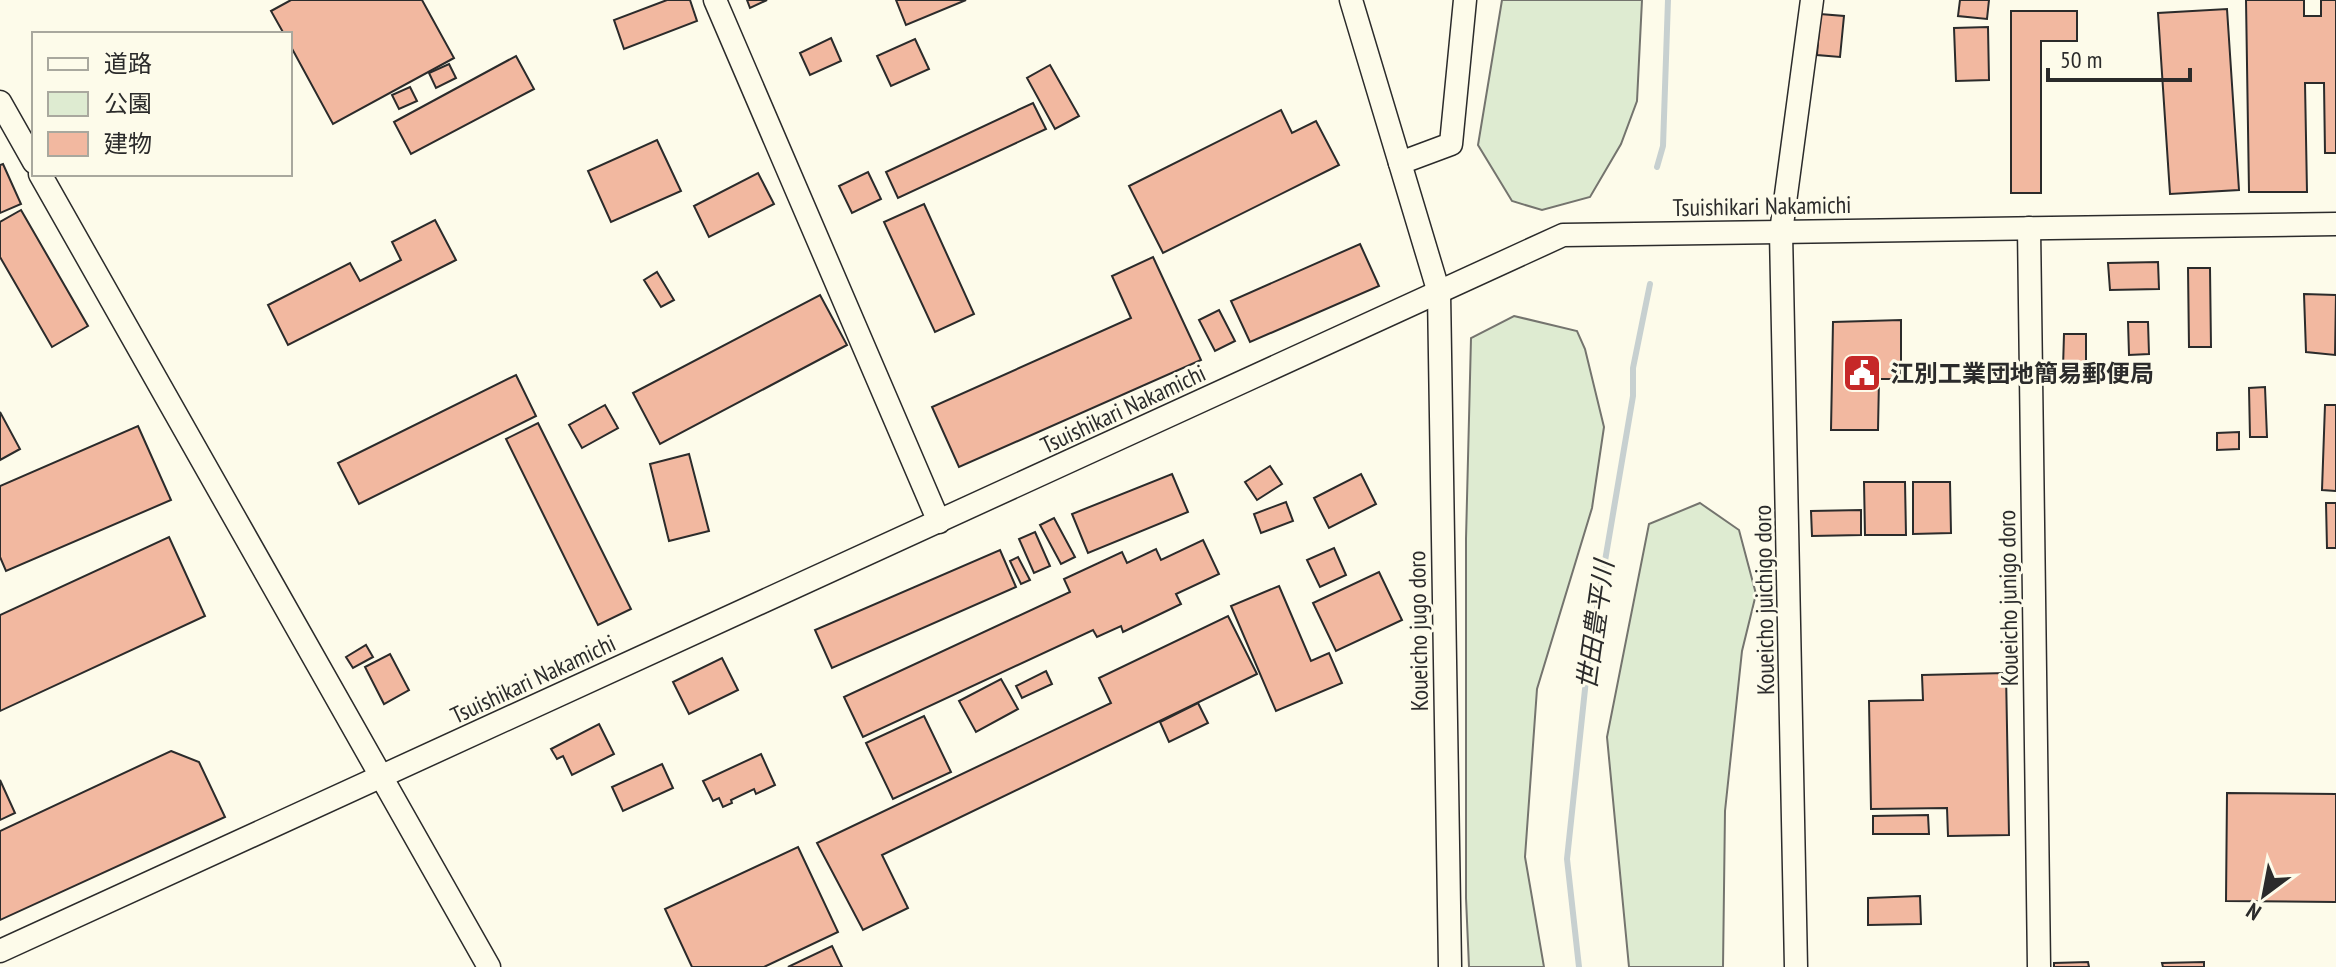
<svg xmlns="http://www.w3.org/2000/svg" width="2336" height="967" font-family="'PT Sans Narrow','Noto Sans JP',sans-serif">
	<rect width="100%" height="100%" fill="#fdfbea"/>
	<g fill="#deebd1" stroke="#74746e" stroke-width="2">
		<polygon points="1502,0 1642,0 1637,101 1621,144 1590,197 1542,210 1512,201 1478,145"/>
		<polygon points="1514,316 1577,331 1585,349 1604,427 1592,508 1537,689 1525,857 1544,967 1469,967 1466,898 1466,539 1471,338"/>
		<polygon points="1700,503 1739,530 1756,594 1742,651 1725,811 1723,967 1629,967 1607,737 1649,524"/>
	</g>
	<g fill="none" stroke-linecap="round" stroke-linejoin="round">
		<g stroke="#c7d0d0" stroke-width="6">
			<polyline points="1657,167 1663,146 1668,0"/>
			<polyline points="1579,967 1567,859 1588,661 1633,396 1633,368 1650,284"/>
		</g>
	</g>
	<g fill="#f2b8a0" stroke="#2b2b2b" stroke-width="2">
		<polygon points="291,0 422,0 454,58 333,124 290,45 290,34 284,34 271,11"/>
		<polygon points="667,0 690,0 697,21 624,49 614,20"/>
		<polygon points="747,0 767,0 750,8"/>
		<polygon points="896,0 966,0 906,25"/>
		<polygon points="1960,0 1989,0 1987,19 1958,16"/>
		<polygon points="2246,0 2304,0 2304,16 2321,16 2321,0 2336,0 2336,153 2325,153 2324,83 2305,83 2307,192 2249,192"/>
		<polygon points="2227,9 2239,190 2170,194 2158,13"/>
		<polygon points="2011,11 2077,11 2077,41 2041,41 2041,193 2011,193"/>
		<polygon points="1820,14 1844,16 1840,57 1817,55"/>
		<polygon points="1988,27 1989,80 1956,81 1954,28"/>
		<polygon points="831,38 841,61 810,75 800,53"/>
		<polygon points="915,39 929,69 891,86 877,56"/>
		<polygon points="516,56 534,89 411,154 394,122"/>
		<polygon points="449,64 456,78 436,88 429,73"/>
		<polygon points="1050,65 1079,116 1055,129 1027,78"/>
		<polygon points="410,87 417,101 399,109 392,95"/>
		<polygon points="1033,103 1046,129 898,198 886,172"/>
		<polygon points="1281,110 1292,133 1316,121 1339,165 1163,253 1129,186"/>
		<polygon points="657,140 681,191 611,222 588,171"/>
		<polygon points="3,164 21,204 0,213 0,165"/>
		<polygon points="868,172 881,199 852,213 839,186"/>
		<polygon points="758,173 774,204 709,237 694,206"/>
		<polygon points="924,204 974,314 935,332 884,222"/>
		<polygon points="21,210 88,326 52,347 0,257 0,222"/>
		<polygon points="435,220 456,260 288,345 268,305 350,263 360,281 401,260 392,242"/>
		<polygon points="1360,244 1379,286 1250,342 1231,301"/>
		<polygon points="1153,257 1201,360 959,467 932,407 1131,318 1112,276"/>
		<polygon points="2158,262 2159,289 2110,290 2108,263"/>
		<polygon points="2188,268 2210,268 2211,347 2189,347"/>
		<polygon points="657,272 674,300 661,307 644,280"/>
		<polygon points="2304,294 2336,295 2335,355 2306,352"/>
		<polygon points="820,295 847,345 660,444 633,393"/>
		<polygon points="1219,310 1235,341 1215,351 1199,320"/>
		<polygon points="1901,320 1901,379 1879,379 1878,430 1831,430 1833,322"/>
		<polygon points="2128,322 2148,322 2149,354 2129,355"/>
		<polygon points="2064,334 2086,334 2086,368 2063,368"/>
		<polygon points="516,375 536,416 359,504 338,463"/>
		<polygon points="2265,387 2267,437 2250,437 2249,388"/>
		<polygon points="605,405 618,428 582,448 569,425"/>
		<polygon points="2325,405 2336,405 2336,491 2322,490"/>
		<polygon points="0,412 20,449 0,460"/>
		<polygon points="538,423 631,609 598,625 506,439"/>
		<polygon points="138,426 171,500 6,571 0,557 0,486"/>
		<polygon points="2239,432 2239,449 2217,450 2217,433"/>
		<polygon points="689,454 709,531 669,541 650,464"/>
		<polygon points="1270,466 1282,484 1257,500 1245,482"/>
		<polygon points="1172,474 1188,512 1088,553 1072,514"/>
		<polygon points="1361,474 1376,504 1329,528 1314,498"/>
		<polygon points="1864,482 1905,482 1906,535 1865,535"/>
		<polygon points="1913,482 1950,482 1951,533 1913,534"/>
		<polygon points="1286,502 1293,521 1261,533 1254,514"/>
		<polygon points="2326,503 2336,503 2336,548 2327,548"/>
		<polygon points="1861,510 1861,535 1812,536 1811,511"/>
		<polygon points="1054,518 1075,557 1061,564 1040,525"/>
		<polygon points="1035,532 1050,566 1034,573 1019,539"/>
		<polygon points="169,537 205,616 0,711 0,615"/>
		<polygon points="1203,540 1219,574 1176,594 1181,604 1123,632 1121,626 1097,637 1093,630 863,737 844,697 1070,592 1064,579 1122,552 1127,563 1156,549 1161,560"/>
		<polygon points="1334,548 1346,575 1320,587 1307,560"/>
		<polygon points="1000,550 1016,587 832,668 815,630"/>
		<polygon points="1018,557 1030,580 1021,584 1010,561"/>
		<polygon points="1379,572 1402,620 1336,651 1313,603"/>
		<polygon points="1279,586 1311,661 1329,653 1342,683 1276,711 1231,606"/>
		<polygon points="1228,616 1257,674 882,855 908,908 863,930 817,843 1111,703 1099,678"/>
		<polygon points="366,645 373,657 353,668 346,657"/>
		<polygon points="390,654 409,690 384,704 365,667"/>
		<polygon points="722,658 738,690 689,714 673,682"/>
		<polygon points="1046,671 1052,684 1022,698 1016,686"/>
		<polygon points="2006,673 2009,835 1948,836 1947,808 1871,809 1869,701 1923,700 1922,675"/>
		<polygon points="1001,679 1018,709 976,732 959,701"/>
		<polygon points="1198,703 1208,723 1169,742 1160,722"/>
		<polygon points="924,716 951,772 893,799 866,743"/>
		<polygon points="599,724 614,754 572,775 563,756 557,759 551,749"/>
		<polygon points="171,751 199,762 225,817 0,920 0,831"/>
		<polygon points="761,754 775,785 756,794 754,789 731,800 732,803 723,807 719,798 713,801 703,781"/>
		<polygon points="662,764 673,788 623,811 612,787"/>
		<polygon points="0,780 15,813 0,820"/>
		<polygon points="2227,793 2336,794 2336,902 2226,901"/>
		<polygon points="1928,815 1929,834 1873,834 1873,816"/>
		<polygon points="798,847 838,932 764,967 692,967 665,909"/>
		<polygon points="1920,896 1921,924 1868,925 1868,898"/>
		<polygon points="832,946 842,967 788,967"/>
		<polygon points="2088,962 2089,967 2054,967 2054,963"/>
		<polygon points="2204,962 2204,967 2163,967 2162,963"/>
	</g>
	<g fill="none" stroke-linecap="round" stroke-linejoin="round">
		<defs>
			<g id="minor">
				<polyline points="715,0 939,522"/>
				<polyline points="1351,0 1439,293 1450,967"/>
				<polyline points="0,102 34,162"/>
				<polyline points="1400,163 1451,144 1465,0"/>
				<polyline points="40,174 489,967"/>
				<polyline points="2029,228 2039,967"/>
				<polyline points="0,951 1563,235 2336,224"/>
				<polyline points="1796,967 1781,232 1812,0"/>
			</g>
		</defs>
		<use href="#minor" stroke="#2b2b2b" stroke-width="25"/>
		<use href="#minor" stroke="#fdfbea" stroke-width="22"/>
	</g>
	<defs>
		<symbol id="civic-square" viewBox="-11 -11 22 22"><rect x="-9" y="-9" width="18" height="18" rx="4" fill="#c62828" stroke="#fdfbea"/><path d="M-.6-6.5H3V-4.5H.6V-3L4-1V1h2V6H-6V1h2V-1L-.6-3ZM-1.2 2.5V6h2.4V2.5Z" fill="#fff"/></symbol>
	</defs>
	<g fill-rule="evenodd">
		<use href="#civic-square" x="1840" y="351" width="44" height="44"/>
	</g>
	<g text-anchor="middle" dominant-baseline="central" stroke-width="6" stroke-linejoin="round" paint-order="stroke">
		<g font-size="24" fill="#2b2b2b" stroke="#fdfbea">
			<text transform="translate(1762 206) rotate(-1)">Tsuishikari Nakamichi</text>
			<text transform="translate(1123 409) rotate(-25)">Tsuishikari Nakamichi</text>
			<text transform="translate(2008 598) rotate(-91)">Koueicho junigo doro</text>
			<text transform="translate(1764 600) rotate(-91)">Koueicho juichigo doro</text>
			<text transform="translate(1418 631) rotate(-91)">Koueicho jugo doro</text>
			<text transform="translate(533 679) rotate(-25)">Tsuishikari Nakamichi</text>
		</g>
		<g font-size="24" font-weight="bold" fill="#2b2b2b" stroke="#fdfbea" text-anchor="start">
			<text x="1890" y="373">江別工業団地簡易郵便局</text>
		</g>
		<g font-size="26" font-style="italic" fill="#2b2b2b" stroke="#fdfbea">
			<text transform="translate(1595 625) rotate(-82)">世田豊平川</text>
		</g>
	</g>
	<rect x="32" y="32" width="260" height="144" fill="#fdfbea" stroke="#a9a89e" stroke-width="2"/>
	<rect x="48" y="58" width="40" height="12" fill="#fdfbea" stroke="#a9a89e" stroke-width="2"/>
	<text x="104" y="72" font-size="24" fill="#2b2b2b">道路</text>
	<rect x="48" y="92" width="40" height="24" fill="#deebd1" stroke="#a9a89e" stroke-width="2"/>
	<text x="104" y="112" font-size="24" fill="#2b2b2b">公園</text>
	<rect x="48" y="132" width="40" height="24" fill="#f2b8a0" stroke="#a9a89e" stroke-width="2"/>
	<text x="104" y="152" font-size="24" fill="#2b2b2b">建物</text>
	<g transform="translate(2264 895) rotate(212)" stroke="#fdfbea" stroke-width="6" paint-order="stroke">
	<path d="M0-6L14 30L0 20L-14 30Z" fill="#2b2b2b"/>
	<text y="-12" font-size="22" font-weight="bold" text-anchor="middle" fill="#2b2b2b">N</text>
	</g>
	<path d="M2048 68v12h142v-12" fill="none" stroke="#2b2b2b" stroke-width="4"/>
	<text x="2060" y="68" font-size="24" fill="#2b2b2b" stroke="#fdfbea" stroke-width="6" paint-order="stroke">50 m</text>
</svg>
